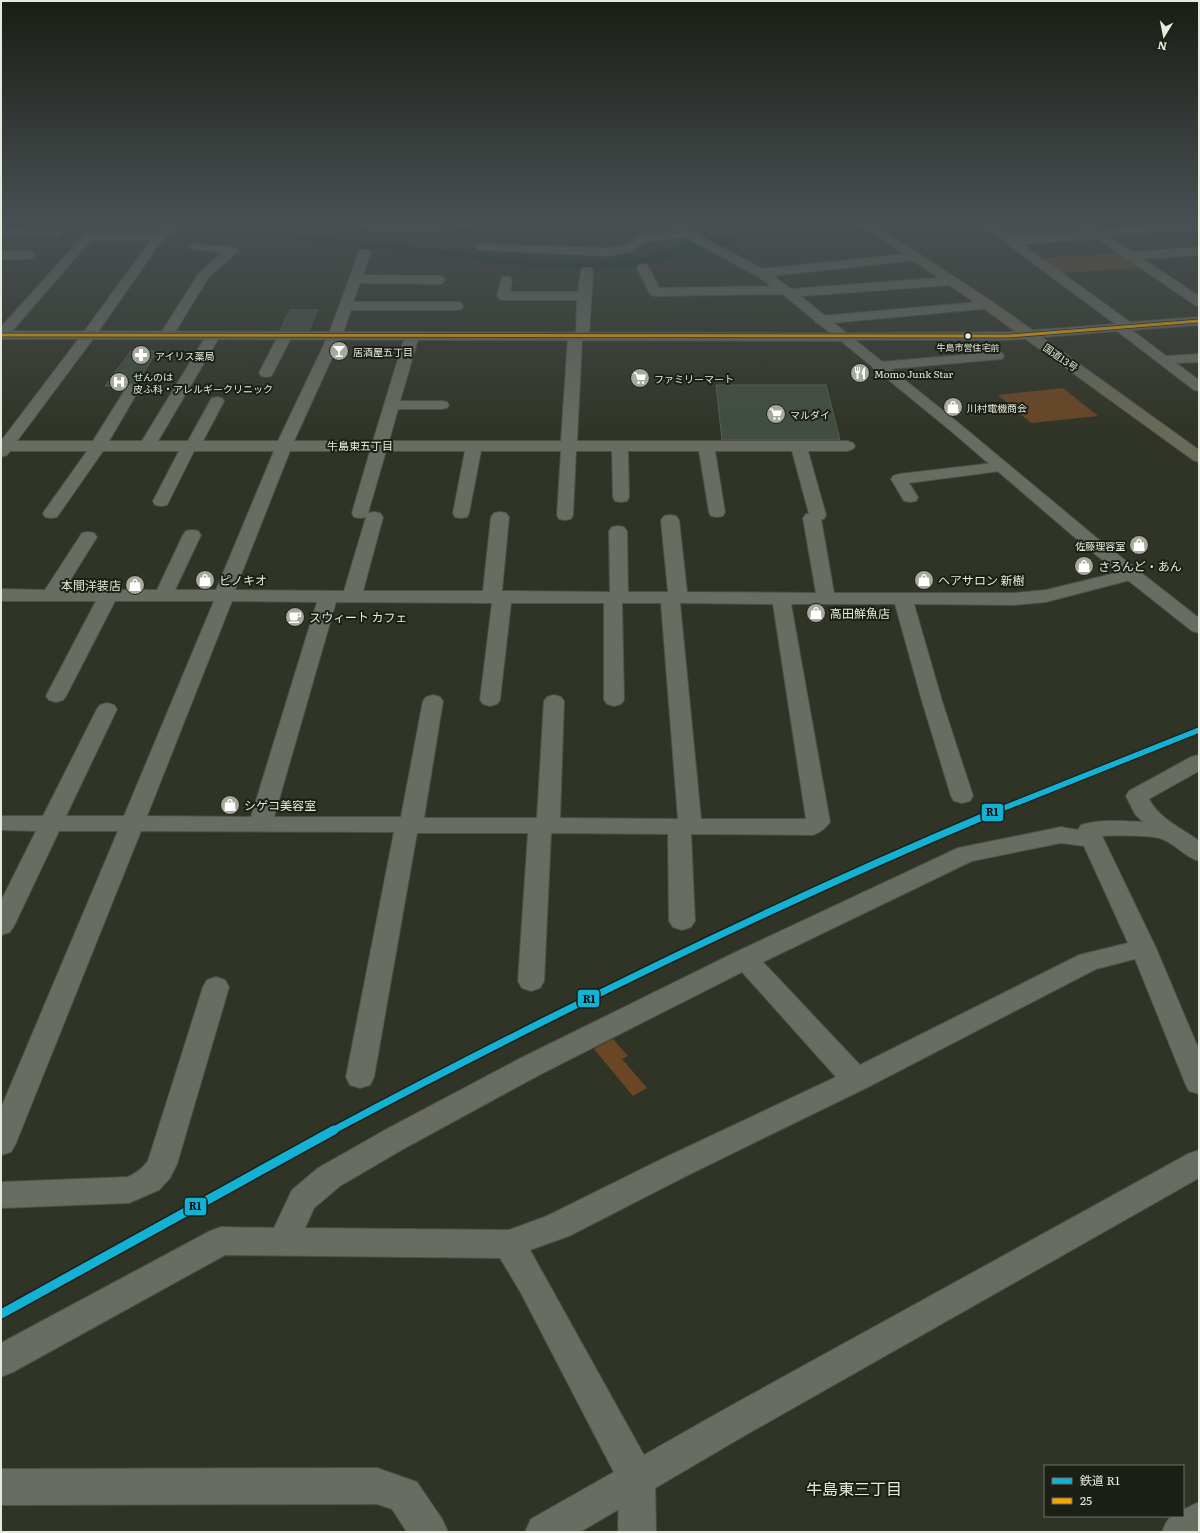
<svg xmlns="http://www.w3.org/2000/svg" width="1200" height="1533" font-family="Literata,'Noto Sans JP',serif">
	<rect width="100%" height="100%" fill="#303427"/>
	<g fill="#6a4624">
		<polygon points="272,221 345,221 328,226 322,231 270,226"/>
		<polygon points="949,221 970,221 939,227 931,231 901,234 895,228"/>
		<polygon points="1121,253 1143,268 1062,273 1042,258"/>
		<polygon points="1063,388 1098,416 1031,423 998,395"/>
		<polygon points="613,1039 628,1056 622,1059 647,1088 633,1096 594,1049"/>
	</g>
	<polygon fill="#112b27" points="127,221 190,222 459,252 480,256 568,262 600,261 643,257 689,243 729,234 898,221 954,221 947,223 903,228 843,234 799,233 758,237 652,264 617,268 560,269 485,262 452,255 419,254"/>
	<g fill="#414d41" stroke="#575e55">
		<polygon points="290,310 318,310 309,330 280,330"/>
		<polygon points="131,351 157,351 137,383 128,384 126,386 105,386"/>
		<polygon points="716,385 826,385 840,440 722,440"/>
	</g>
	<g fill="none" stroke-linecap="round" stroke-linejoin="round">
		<defs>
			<g id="minor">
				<path d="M174 221H188L163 239 93 339 17 441H93L128 385 133 384 138 385 140 388 109 441H142L206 336 208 333H218L220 336 158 441H188L210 401 212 398 217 397 222 398 224 401 203 441H278L328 336 359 252 361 250H369L371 252 363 275 439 276 443 277 445 280 443 283 439 284 360 283 353 302H457L462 303 463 306 462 309 457 310H351L342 336 294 441H373L405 336 407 333H417L419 336 400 401H442L447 402 449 405 447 408 442 409H398L389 441H561L568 337 570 334 576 333 577 300H503L499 299 497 296 502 277H510L512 280 510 292H578L581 271 583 268H591L593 271 589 337 587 340 582 341 577 441H847L853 443 855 446 853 449 847 451H808L826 515 824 519H821L834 593H1014L1046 590 1132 569 1138 570 1141 574 1138 578 1046 602 1014 605 914 604 942 701 973 796 970 801 962 803 954 801 951 796 922 701 895 604H791L830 822C825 829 821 832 813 835L691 834 695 921 691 927 682 930 673 927 669 921 668 834 551 833 544 981 540 988 531 991 522 988 518 981 528 833H417L374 1077 370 1085 360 1088 350 1085 346 1077 394 832 141 831 16 1143 11 1152 1 1155V1108L118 831H59L14 926 10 932 1 935V901L36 831 1 830V816H43L97 709 100 705 107 703 114 705 117 709 66 816H124L214 601H115L66 696 63 700 56 702 49 700 46 696 96 601H1V589L45 590 82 533 88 532 94 533 97 537 64 590H157L183 535 186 531 192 530 198 531 201 535 175 590H216L274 451H194L167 505 161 506 155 505 153 501 179 451H103L57 517 51 518 45 517 43 513 87 451H10L7 455 1 457V441L83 333 151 240H91L6 338 1 339V327L84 235 156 234ZM290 451H370L352 513 354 517 360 518 366 517 344 591 235 590ZM386 451H465L453 513 455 517 461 518 467 517 469 513 481 451H561L557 515 559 519 565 520 571 519 573 515 576 451H612L613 497 615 501 621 502 627 501 629 497 628 451H699L709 512 711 516 717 517 723 516 725 512 715 451H792L809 514H806L803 518 816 593 687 592 679 520 676 516 670 515 664 516 661 520 668 592H628L627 531 624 527 618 526 612 527 609 531 610 592 502 591 509 517 506 513 500 512 494 513 491 517 483 591H363L383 517 380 513 374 512 368 513ZM232 601 317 602 251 817 147 816ZM336 602 492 603 480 700 483 704 490 706 497 704 500 700 511 603H604V700L607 704 614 706 621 704 624 700 622 603H661L678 819 560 818 564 701 561 697 554 695 547 697 544 701 537 818H424L443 701 440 697 433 695 426 697 423 701 401 817H274ZM680 603 773 604 806 819H701Z"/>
				<path d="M471 221 477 222 479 224 473 227C456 228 367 236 359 226L365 223 386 225Z"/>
				<polygon points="985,221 998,221 996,225 1013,237 1088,232 1074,221 1086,221 1099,230 1199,223 1199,229 1196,229 1108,236 1133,252 1199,247 1199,255 1143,259 1199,296 1199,306 1195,305 1098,239 1022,244 1130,322 1199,317 1199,325 1132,330 1166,356 1199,354 1199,362 1176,363 1199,380 1199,391 1194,390 1117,331 1009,340 839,340 837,337 839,334 844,333 1009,332 1115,324 986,228 984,226"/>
				<polygon points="1,229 55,230 59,231 61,233 59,235 55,236 1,235"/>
				<polygon points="687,232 691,233 693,235 691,237 643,242 633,251 608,256 481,250 477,249 475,247 477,245 481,244 608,248 625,246 636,237 640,236"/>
				<polygon points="195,244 232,247 236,249 238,251 208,278 171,339 161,339 159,336 199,273 222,253 191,249 189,247 191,245"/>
				<polygon points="1,251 29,251 33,253 35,255 33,257 29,259 1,259"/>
				<polygon points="915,253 919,254 921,257 919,260 761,277 757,276 755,273 757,270 761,269"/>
				<polygon points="643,264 647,265 649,268 659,288 784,286 790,289 951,277 955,278 957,281 955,284 951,285 789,297 783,294 655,296 651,295 649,292 637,268 639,265"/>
				<polygon points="988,301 993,302 994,305 993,308 821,324 816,323 814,320 816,317 821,316"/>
				<polygon points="285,332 290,333 292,336 273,373 271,376 266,377 261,376 259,373 278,336 280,333"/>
				<polygon points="997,352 1002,353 1004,356 1002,359 879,370 874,369 872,366 874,363 879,362"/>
				<polygon points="1002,462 1008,464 1010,467 1008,470 909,483 918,497 916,501 910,502 904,501 891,479 893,476 899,474"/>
				<path d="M1199 755V771L1149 799C1160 820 1182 828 1199 841V861C1184 857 1176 844 1162 839 1152 835 1114 835 1102 836L1156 948 1199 1050V1094L1189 1091 1185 1083 1135 959 1096 969 866 1088 686 1176 569 1236 530 1250 650 1466 655 1479 656 1532H618L619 1482 521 1293 500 1258 225 1255 13 1372 1 1377V1343L210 1231 221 1227 274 1228 292 1190 318 1168 385 1130 521 1058 736 952 958 848 1061 827 1078 830 1081 825C1101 819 1122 821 1143 822L1135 814 1126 796 1129 791 1191 757ZM1061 843 1084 846 1128 943 1079 955 860 1065 763 962 972 861ZM742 972 836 1077 664 1158 547 1216 509 1230 305 1228 314 1208 340 1186 405 1148 541 1074Z"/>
				<path d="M216 977 225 980 229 987 177 1164 170 1178 159 1190 129 1203 1 1208V1182L128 1177C136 1173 142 1169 148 1161L203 987 207 980Z"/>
				<polygon points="377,1468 417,1482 442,1519 448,1532 407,1532 392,1509 377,1504 1,1505 1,1469"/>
				<path d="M1199 1502V1532H1162C1168 1518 1168 1516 1183 1516V1510Z"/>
			</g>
			<g id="tertiary">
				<polygon points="668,221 680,221 686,229 765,270 793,290 961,425 1098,539 1199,618 1199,633 1192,631 1086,547 951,431 841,341 1,339 1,331 830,333 785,296 757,276 678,233"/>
				<polygon points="1199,1150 1199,1178 749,1433 580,1532 525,1532 531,1519 725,1409 1188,1154"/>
			</g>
			<polygon id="trunk" points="855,221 868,221 993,302 1199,450 1199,462 1193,460 983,308"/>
		</defs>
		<use href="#minor" stroke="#4d5045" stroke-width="2"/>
		<use href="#tertiary" stroke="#4d5045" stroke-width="2"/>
		<use href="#trunk" stroke="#4d5045" stroke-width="2"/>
		<use href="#minor" fill="#696c62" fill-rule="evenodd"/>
		<use href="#tertiary" fill="#696c62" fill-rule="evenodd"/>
		<use href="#trunk" fill="#6a6a59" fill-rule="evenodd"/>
		<defs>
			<polyline id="bus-1" points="1,335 1009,336 1199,321"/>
		</defs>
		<use href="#bus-1" stroke="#1b1f15" stroke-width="4.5"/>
		<use href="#bus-1" stroke="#f7a600" stroke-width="3"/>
		<defs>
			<polyline id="rail-1-far2" points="984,816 1199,730"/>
			<path id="rail-1-far1" d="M332 1131C546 1017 764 909 987 815"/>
			<polyline id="rail-1" points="1,1314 334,1130"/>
		</defs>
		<use href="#rail-1-far2" stroke="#1b1f15" stroke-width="8"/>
		<use href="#rail-1-far1" stroke="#1b1f15" stroke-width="10"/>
		<use href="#rail-1" stroke="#1b1f15" stroke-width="12"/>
		<use href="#rail-1-far2" stroke="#13b2d5" stroke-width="5.5"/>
		<use href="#rail-1-far1" stroke="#13b2d5" stroke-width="7"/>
		<use href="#rail-1" stroke="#13b2d5" stroke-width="9"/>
	</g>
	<linearGradient id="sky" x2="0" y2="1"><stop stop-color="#1a1d15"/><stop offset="0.51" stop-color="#485052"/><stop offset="1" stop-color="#485052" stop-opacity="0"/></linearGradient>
	<rect width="1200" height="435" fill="url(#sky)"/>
	<defs>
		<symbol id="bar-disc" viewBox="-11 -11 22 22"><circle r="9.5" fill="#a6aa9d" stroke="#1b1f15"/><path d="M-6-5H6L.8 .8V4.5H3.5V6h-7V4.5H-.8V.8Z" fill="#fff"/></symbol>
		<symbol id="pharmacy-disc" viewBox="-11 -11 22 22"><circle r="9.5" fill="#a6aa9d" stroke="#1b1f15"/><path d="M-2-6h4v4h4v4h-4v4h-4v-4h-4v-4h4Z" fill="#fff"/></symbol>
		<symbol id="restaurant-disc" viewBox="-11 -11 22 22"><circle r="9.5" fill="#a6aa9d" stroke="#1b1f15"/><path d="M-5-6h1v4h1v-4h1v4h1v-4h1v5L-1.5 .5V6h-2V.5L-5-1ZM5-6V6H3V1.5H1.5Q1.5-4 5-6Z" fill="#fff"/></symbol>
		<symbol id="supermarket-disc" viewBox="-11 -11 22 22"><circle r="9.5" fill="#a6aa9d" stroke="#1b1f15"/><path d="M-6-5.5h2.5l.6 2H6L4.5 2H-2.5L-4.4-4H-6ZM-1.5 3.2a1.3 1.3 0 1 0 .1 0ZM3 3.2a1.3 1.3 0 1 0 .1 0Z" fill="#fff"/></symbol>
		<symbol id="hospital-disc" viewBox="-11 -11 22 22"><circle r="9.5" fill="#a6aa9d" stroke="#1b1f15"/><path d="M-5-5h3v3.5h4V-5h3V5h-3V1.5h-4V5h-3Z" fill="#fff"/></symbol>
		<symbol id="shop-disc" viewBox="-11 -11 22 22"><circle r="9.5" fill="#a6aa9d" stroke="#1b1f15"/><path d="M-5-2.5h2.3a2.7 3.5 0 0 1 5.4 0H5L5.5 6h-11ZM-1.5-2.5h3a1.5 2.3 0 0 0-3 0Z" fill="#fff"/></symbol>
		<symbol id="cafe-disc" viewBox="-11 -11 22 22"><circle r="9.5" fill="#a6aa9d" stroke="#1b1f15"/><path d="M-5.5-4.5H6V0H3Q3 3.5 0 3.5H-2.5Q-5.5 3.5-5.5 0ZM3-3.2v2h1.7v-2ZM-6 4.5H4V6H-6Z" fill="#fff"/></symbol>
	</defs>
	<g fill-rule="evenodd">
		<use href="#bar-disc" x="328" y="340" width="22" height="22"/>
		<use href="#pharmacy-disc" x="130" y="344" width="22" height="22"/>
		<use href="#restaurant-disc" x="849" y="362" width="22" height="22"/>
		<use href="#supermarket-disc" x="629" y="367" width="22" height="22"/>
		<use href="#hospital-disc" x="108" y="371" width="22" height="22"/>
		<use href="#shop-disc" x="942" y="396" width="22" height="22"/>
		<use href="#supermarket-disc" x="765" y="403" width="22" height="22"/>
		<use href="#shop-disc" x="1128" y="534" width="22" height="22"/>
		<use href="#shop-disc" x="1073" y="555" width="22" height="22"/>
		<use href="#shop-disc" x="194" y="569" width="22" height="22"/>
		<use href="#shop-disc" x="913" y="569" width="22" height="22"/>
		<use href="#shop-disc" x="124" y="574" width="22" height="22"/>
		<use href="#shop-disc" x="805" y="602" width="22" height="22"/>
		<use href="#cafe-disc" x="284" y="606" width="22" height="22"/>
		<use href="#shop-disc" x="219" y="794" width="22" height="22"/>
	</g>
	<circle fill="#e5eadc" stroke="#1b1f15" stroke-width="1.5" cx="968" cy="336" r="3.5"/>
	<g text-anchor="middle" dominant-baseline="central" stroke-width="4" stroke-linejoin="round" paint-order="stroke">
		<g font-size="9" fill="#e5eadc" stroke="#1b1f15">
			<text x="968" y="347">牛島市営住宅前</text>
		</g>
		<g font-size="10" fill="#e5eadc" stroke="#1b1f15" text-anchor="start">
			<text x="353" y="351">居酒屋五丁目</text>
			<text x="155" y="355">アイリス薬局</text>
			<text x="874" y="373">Momo Junk Star</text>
			<text x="133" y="376">せんのは<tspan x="133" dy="12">皮ふ科・アレルギークリニック</tspan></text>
			<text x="654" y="378">ファミリーマート</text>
			<text x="967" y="407">川村電機商会</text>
			<text x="790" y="414">マルダイ</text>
			<text x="1125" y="545" text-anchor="end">佐藤理容室</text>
		</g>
		<g font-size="10" fill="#e5eadc" stroke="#1b1f15">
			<text transform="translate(1061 357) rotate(35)">国道13号</text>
		</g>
		<g font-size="11" fill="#e5eadc" stroke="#1b1f15">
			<text x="360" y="445">牛島東五丁目</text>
		</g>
		<g font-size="12" fill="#e5eadc" stroke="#1b1f15" text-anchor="start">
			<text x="1098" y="566">さろんど・あん</text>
			<text x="219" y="580">ピノキオ</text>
			<text x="938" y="580">ヘアサロン 新樹</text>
			<text x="121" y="585" text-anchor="end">本間洋装店</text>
			<text x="830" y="613">高田鮮魚店</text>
			<text x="309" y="617">スウィート カフェ</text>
			<text x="244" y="805">シゲコ美容室</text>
		</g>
		<g font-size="16" fill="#e5eadc" stroke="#1b1f15">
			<text x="854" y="1488">牛島東三丁目</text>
		</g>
	</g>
	<g stroke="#1b1f15" stroke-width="1.5">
		<rect x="981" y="803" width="23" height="19" rx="4" fill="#13b2d5"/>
		<rect x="577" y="989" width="23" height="19" rx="4" fill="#13b2d5"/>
		<rect x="184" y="1197" width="23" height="19" rx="4" fill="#13b2d5"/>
	</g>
	<g font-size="11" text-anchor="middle" font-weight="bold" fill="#111">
		<text x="992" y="816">R1</text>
		<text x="589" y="1003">R1</text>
		<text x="195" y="1210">R1</text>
	</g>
	<rect width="1200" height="1533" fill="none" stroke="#e5eadc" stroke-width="4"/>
	<rect x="1044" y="1465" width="140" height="52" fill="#1b1f15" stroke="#6c7065"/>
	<rect x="1052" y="1478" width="20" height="6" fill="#13b2d5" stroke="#6c7065"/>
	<text x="1080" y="1485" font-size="12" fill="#e5eadc">鉄道 R1</text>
	<rect x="1052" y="1498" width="20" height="6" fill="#f7a600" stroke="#6c7065"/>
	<text x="1080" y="1505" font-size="12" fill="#e5eadc">25</text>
	<g transform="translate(1164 36) rotate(190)" stroke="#1b1f15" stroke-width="3" paint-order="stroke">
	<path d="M0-3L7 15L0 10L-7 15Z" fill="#e5eadc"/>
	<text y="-6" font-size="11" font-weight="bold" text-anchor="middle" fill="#e5eadc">N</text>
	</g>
</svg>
